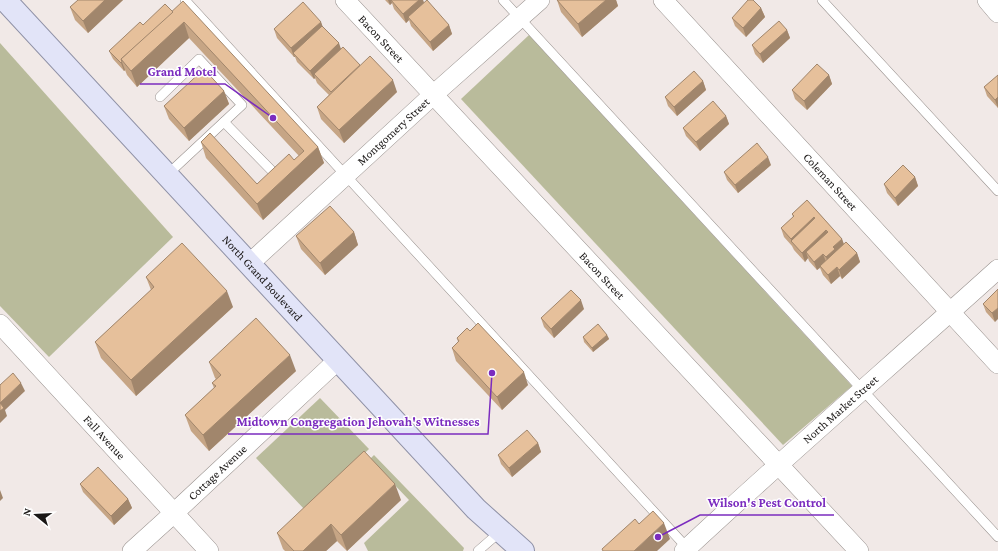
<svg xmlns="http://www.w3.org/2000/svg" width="998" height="551" font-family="'Crimson Pro',serif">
	<rect width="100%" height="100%" fill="#f1e9e7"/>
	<g fill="#b9bb9b">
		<polygon points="529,35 852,386 783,445 461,99"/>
		<polygon points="0,43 173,237 49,357 0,306"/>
		<polygon points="320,398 369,449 305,510 256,458"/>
		<polygon points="374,455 464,548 463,551 368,551 364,543 409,500 370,459"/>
	</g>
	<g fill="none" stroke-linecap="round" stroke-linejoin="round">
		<defs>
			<g id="lane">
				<polyline points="185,0 689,550"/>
				<polyline points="503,0 998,537"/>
				<polyline points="822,0 998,191"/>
				<polyline points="160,97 199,59 242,105 167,175"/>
				<polyline points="224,122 277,176"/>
				<polyline points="478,551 501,531"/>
			</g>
			<g id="street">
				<path id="s1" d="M345 0 859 551"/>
				<path id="s2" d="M663 0 998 364"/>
				<polyline points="987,0 998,13"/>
				<path id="s3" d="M249 264 433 95 540 0"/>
				<path id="s4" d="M0 324 209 551"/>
				<path id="s5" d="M132 551 174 513 338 360"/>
				<path id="s6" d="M684 551C787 455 894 363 998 269"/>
			</g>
			<g id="primary">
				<path id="s7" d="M5 0 476 509 523 551"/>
			</g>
		</defs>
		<use href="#lane" stroke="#99928f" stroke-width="10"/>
		<use href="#street" stroke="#99928f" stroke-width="20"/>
		<use href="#primary" stroke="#8f91a6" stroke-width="24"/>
		<use href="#lane" stroke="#fff" stroke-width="9"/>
		<use href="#street" stroke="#fff" stroke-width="19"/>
		<use href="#primary" stroke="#e2e4f8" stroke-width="22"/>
	</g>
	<g fill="#c6a585">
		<polygon points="78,0 123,0 88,33 75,20 70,7"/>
		<polygon points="385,0 423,0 424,3 449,25 452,34 433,51 411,26 409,20 406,23 394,9 392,3 390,5"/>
		<polygon points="557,0 616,0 618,6 582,37 561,12"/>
		<polygon points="761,8 765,17 746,37 735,26 732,18"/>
		<polygon points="173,12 318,147 324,163 263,220 206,158 201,142 257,184 294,160 299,156 189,38 137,87 127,75 125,70 124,71 113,59 109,51 143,25"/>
		<polygon points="321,22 322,26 341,49 360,66 397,92 344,143 321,119 317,107 329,95 317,83 315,78 314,79 297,62 295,57 294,57 277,38 274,29"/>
		<polygon points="787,30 790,38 763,63 755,54 752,45"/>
		<polygon points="829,75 832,84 807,110 795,99 792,90"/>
		<polygon points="998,75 998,108 987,96 984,87"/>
		<polygon points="703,81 706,90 677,116 668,106 665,97"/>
		<polygon points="224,91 229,104 189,141 169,119 164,106"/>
		<polygon points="726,116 729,124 700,151 686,136 683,128"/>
		<polygon points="771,165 738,193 727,180 724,172"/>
		<polygon points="915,177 918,186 898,206 887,193 884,184"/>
		<polygon points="807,200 842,239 844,244 857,253 860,262 842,279 840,276 831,284 823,275 820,268 817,270 809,261 808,258 805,262 794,250 792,246 784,237 781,228 793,217 792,214"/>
		<polygon points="354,232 358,245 325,275 301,249 296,236"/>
		<polygon points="146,277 233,307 136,396 101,358 95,342 151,290"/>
		<polygon points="998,289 995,322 986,312 983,304"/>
		<polygon points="584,309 554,338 544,327 541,318"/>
		<polygon points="470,331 528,385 502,410 456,361 452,348 458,342 457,338"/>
		<polygon points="607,335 609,339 593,352 584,342 583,337"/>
		<polygon points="209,362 296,371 209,451 191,431 185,415 214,388 212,383 216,379 215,378"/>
		<polygon points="538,443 541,452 512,477 501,464 498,455"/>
		<polygon points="80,484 128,499 132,508 114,525 83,492"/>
		<polygon points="401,500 347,551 337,541 326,551 285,551 283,549 277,533"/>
	</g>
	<g fill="#a1866c">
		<polygon points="105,0 123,0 88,33 83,21"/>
		<polygon points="388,0 396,0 391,0 392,3 390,5"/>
		<polygon points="419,0 423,0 425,6 408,17 409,20 406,23 403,14"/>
		<polygon points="606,0 616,0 618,6 582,37 578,24"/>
		<polygon points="761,8 765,17 746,37 743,28"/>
		<polygon points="184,22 189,38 137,87 131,71"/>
		<polygon points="321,22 324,30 293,53 295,57 294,57 291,48"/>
		<polygon points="449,25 452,34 433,51 430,42"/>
		<polygon points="787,30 790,38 763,63 760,54"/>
		<polygon points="339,43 342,52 314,74 315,78 314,79 310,71"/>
		<polygon points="122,62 125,70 124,71 121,63"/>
		<polygon points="829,75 832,84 807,110 804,101"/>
		<polygon points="393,80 397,92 344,143 339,130"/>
		<polygon points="703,81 706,90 677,116 674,107"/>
		<polygon points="224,91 229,104 189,141 184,128"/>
		<polygon points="998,97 998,108 995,100"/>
		<polygon points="726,116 729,124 700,151 696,142"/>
		<polygon points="318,147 324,163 263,220 257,204"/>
		<polygon points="768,157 771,165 738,193 735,185"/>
		<polygon points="915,177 918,186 898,206 895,198"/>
		<polygon points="814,217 817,225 792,243 791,239"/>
		<polygon points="826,230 830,239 806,252 808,258 805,262 802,253"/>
		<polygon points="354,232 358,245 325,275 320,263"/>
		<polygon points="842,239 845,248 829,266 826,257 833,247"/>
		<polygon points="857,253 860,262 842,279 839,270"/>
		<polygon points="823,254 826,262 817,270 814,262"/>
		<polygon points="837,267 840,276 831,284 828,275"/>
		<polygon points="227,291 233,307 136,396 131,380"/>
		<polygon points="581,300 584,309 554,338 551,329"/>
		<polygon points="998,308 998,319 995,322 992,313"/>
		<polygon points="607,335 609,339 593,352 592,348"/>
		<polygon points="290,355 296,371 209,451 203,435"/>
		<polygon points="524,372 528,385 502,410 497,397"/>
		<polygon points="21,383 25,391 5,410 7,416 0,423 0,403"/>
		<polygon points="538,443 541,452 512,477 509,468"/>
		<polygon points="395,484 401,500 347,551 341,535"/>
		<polygon points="0,490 3,498 0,501"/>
		<polygon points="128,499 132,508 114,525 111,516"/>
		<polygon points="664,523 670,539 657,551 634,551"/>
		<polygon points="331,524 337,541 326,551 303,551"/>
	</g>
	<g fill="#e6c09b" stroke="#a1866c">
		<polygon points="78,0 105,0 83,21 70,7"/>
		<polygon points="391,0 419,0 403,14"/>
		<polygon points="427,0 449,25 430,42 408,17"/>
		<polygon points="557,0 606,0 578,24"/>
		<polygon points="748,0 753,0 761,8 743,28 732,18"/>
		<polygon points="183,1 318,147 257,204 201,142 210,133 257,184 289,154 294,160 304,151 184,22 131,71 121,59"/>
		<polygon points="303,2 321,22 291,48 274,29"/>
		<polygon points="165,4 173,12 121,59 122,62 121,63 109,51 140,22 143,25"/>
		<polygon points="779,21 787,30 760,54 752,45"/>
		<polygon points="322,26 339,43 310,71 293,53"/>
		<polygon points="343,47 360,65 331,92 314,74"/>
		<polygon points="370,56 393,80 339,130 317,107"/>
		<polygon points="817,64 829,75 804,101 792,90"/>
		<polygon points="204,69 224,91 184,128 164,106"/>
		<polygon points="694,71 703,81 674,107 665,97"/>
		<polygon points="998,75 998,97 995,100 984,87"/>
		<polygon points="713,101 726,116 696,142 683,128"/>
		<polygon points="757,143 768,157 735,185 724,172"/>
		<polygon points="903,165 915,177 895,198 884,184"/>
		<polygon points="807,200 842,239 833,247 835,249 826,257 823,254 814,262 806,252 828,232 826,230 802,253 791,241 815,218 814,217 791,239 781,228 794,216 792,214"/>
		<polygon points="330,206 354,232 320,263 296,236"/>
		<polygon points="846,242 857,253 839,270 837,267 828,275 820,266"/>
		<polygon points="182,243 227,291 131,380 95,342 154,287 146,277"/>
		<polygon points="998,289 998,308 992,313 983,304"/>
		<polygon points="571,290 581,300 551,329 541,318"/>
		<polygon points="256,318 290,355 203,435 185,415 216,386 212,383 221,375 209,362"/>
		<polygon points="478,323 524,372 497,397 452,348 459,341 457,338 467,328 470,331"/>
		<polygon points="598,324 607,335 592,348 583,337"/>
		<polygon points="13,373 21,383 0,403 0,385"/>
		<polygon points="0,403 4,408 0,411"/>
		<polygon points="527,430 538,443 509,468 498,455"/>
		<polygon points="364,451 395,484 341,535 331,524 303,551 294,551 277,533"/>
		<polygon points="98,467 128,499 111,516 80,484"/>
		<polygon points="653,511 664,523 634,551 603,551 602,549 635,519 639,524"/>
	</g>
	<g text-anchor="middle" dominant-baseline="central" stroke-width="3" stroke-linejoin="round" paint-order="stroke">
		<g font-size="12" fill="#1a1716" stroke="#fff">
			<text stroke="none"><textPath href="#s1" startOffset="53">Bacon Street</textPath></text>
			<text stroke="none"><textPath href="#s3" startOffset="196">Montgomery Street</textPath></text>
			<text stroke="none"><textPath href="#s2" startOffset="247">Coleman Street</textPath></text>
			<text stroke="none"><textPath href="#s1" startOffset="377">Bacon Street</textPath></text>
			<text stroke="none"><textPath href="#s7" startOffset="379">North Grand Boulevard</textPath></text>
			<text stroke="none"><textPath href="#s6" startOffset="211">North Market Street</textPath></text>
			<text stroke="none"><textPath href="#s4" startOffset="154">Fall Avenue</textPath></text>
			<text stroke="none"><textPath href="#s5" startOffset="116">Cottage Avenue</textPath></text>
		</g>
	</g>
	<path fill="none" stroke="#7b2cbf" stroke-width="1.5" d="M273 118L225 84H140M492 373L488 434H228M658 537L700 515H834"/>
	<g fill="#7b2cbf" stroke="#fff" stroke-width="1.5">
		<circle cx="273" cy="118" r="4"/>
		<circle cx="492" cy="373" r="4"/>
		<circle cx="658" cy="537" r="4"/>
	</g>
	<g font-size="13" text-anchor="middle" font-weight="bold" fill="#7b2cbf" stroke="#fff" stroke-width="3" stroke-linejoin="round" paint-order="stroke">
		<text x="182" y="76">Grand Motel</text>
		<text x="358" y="426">Midtown Congregation Jehovah's Witnesses</text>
		<text x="767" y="507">Wilson's Pest Control</text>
	</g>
	<g transform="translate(36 515) rotate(288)" stroke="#ffffff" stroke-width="3" paint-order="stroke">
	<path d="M0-3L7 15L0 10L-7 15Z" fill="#1a1716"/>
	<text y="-6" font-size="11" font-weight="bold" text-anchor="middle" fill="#1a1716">N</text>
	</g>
</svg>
